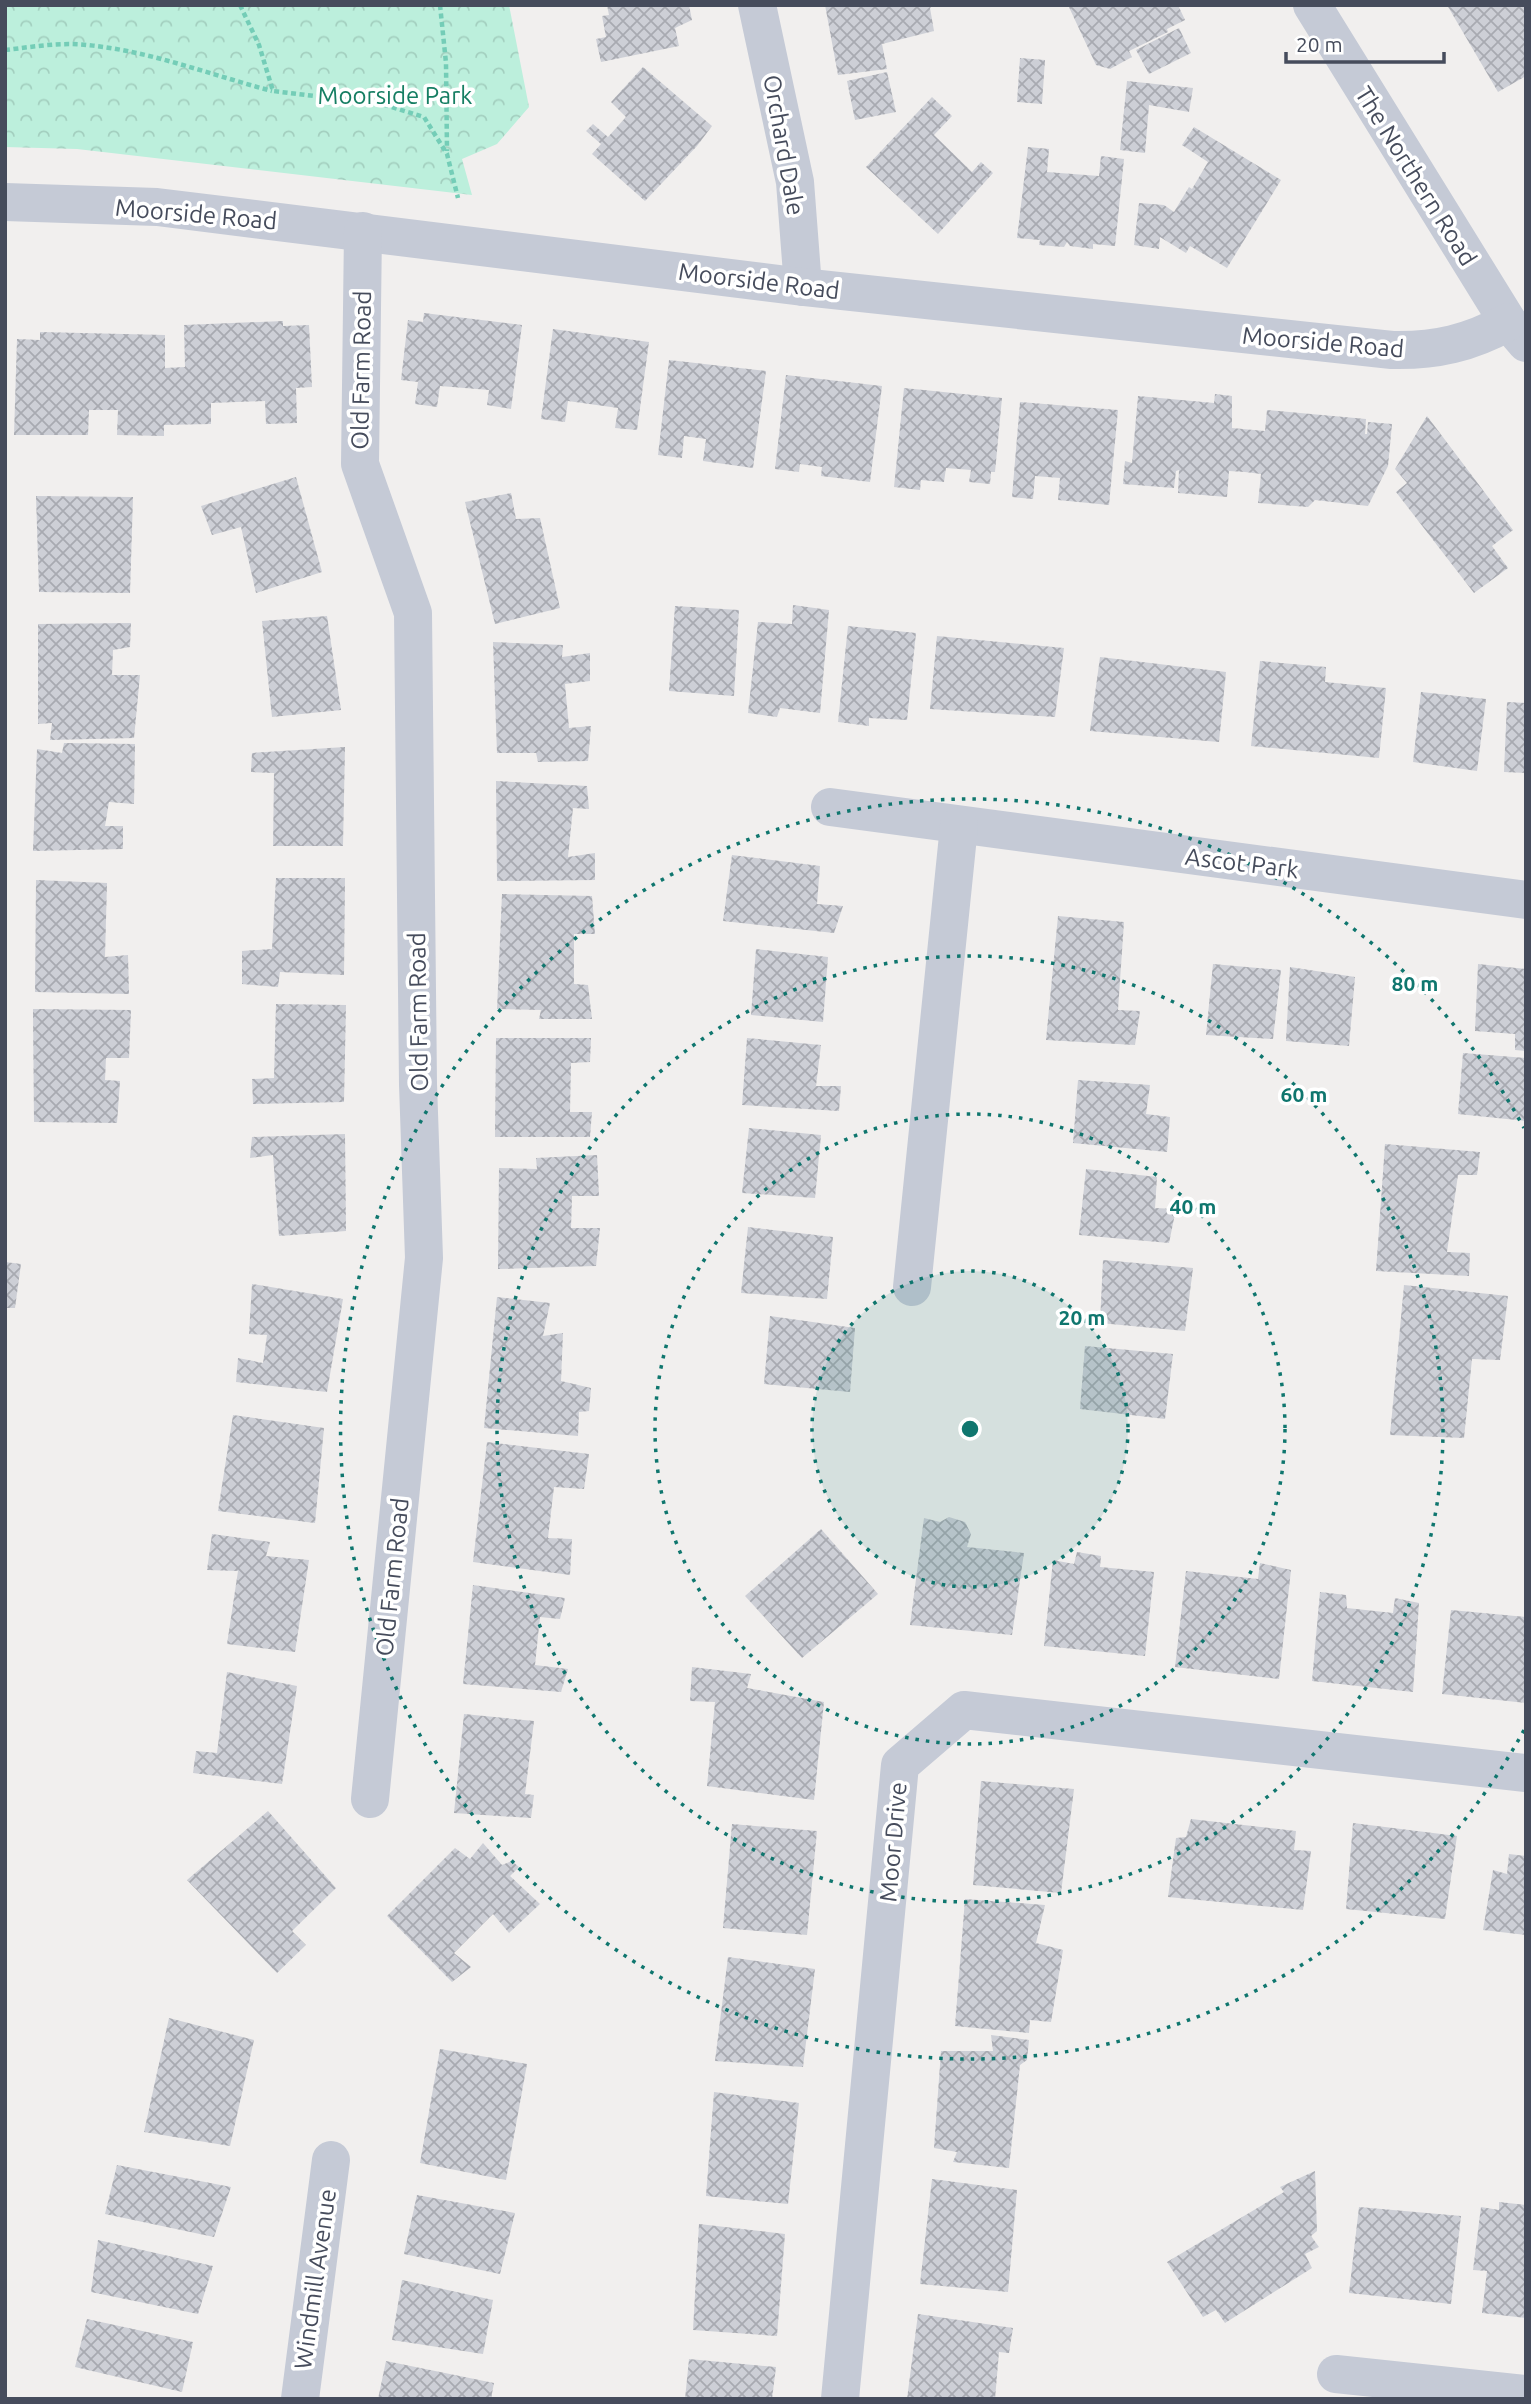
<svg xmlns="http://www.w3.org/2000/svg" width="1531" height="2404" font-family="Ubuntu,sans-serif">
	<defs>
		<pattern id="park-crowns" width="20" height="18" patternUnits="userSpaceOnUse" patternTransform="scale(1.75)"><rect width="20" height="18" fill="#bcefdc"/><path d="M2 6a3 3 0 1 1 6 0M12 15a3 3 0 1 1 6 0" fill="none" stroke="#a3cfbf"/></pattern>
		<pattern id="building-cross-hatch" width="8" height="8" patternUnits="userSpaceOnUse" patternTransform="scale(1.75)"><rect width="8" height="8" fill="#cdcfd6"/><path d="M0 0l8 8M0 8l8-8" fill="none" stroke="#a8aab1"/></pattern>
	</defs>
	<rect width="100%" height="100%" fill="#f1efee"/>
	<polygon fill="url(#park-crowns)" points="5,5 509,5 529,107 497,144 462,159 472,195 77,149 5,147"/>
	<g fill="url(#building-cross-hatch)">
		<polygon points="607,5 689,5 692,20 675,28 679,46 601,62 596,39 606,37 602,16 609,15"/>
		<polygon points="825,5 933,5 930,8 934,31 882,44 887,69 838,75"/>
		<polygon points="1068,5 1178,5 1185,20 1167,29 1168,32 1129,51 1132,57 1110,69 1096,65"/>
		<polygon points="1447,5 1524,5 1526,76 1498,92"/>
		<polygon points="1179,28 1191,53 1149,74 1136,50"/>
		<polygon points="1020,58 1045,60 1042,104 1017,102"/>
		<polygon points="643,67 712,126 697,146 645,201 592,154 601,144 586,131 593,124 608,137 626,117 611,102"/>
		<polygon points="887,72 896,112 855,120 847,81"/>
		<polygon points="1127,81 1193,88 1189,112 1149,105 1145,153 1120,150"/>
		<polygon points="932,97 952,116 934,135 972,172 981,162 993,173 938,234 866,167"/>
		<polygon points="1194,127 1281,180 1227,268 1190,246 1186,253 1160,237 1159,249 1134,245 1139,203 1164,205 1174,212 1189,187 1192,189 1208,162 1182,145"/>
		<polygon points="1028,147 1049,149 1047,172 1099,176 1101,156 1124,159 1115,246 1093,244 1093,249 1070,246 1067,242 1064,247 1039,245 1040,240 1017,238"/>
		<polygon points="424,313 522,325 511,409 487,405 489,390 440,386 437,407 415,404 418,382 401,380 408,320 423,322"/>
		<polygon points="283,321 283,326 309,325 312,387 296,388 297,423 266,424 265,401 211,403 211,424 164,425 164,436 117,435 118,410 89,410 88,435 14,435 17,339 40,340 40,332 165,335 165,368 185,367 184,325"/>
		<polygon points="553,329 649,342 637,430 615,428 618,408 568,401 565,422 541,419"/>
		<polygon points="669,360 766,371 753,468 703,461 706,439 684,436 682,458 658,455"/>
		<polygon points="786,375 882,386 870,482 821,476 822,467 800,464 799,472 775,469"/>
		<polygon points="904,388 1002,398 995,472 991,472 990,484 969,482 971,470 946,468 944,482 921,480 920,490 894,487"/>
		<polygon points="1215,394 1232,396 1232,428 1265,431 1267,410 1366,419 1365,434 1367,434 1368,422 1392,424 1388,466 1368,506 1315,500 1308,507 1258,503 1261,474 1245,472 1229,471 1227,497 1178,493 1179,470 1176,471 1174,488 1123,484 1125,461 1132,463 1138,396 1214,403"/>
		<polygon points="1020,402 1118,410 1109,505 1058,500 1060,478 1035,476 1033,499 1012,497"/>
		<polygon points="1427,416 1513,530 1492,546 1508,568 1474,593 1396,492 1407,483 1395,469"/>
		<polygon points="296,477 322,572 256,593 241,527 212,535 201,506"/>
		<polygon points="511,493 516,519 540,518 560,608 495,624 465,502"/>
		<polygon points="36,496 133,497 130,593 39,592"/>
		<polygon points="793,605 829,610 820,713 780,708 777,717 748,713 758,622 792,624"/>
		<polygon points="675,606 739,610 734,696 669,691"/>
		<polygon points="327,616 341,710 272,717 262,621"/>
		<polygon points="131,623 130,647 113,650 112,675 140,675 134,738 50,740 52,723 38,724 38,624"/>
		<polygon points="848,626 916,633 907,720 869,718 869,726 838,722"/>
		<polygon points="937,636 1064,648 1055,717 930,709"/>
		<polygon points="493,642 563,645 562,657 590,653 590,681 565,684 569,728 591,726 588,761 538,762 536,753 497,753"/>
		<polygon points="1100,657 1226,672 1219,742 1090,731"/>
		<polygon points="1260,661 1326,667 1325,682 1386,688 1379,758 1251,746"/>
		<polygon points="1421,692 1486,699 1477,771 1413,762"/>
		<polygon points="1507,702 1526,703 1526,773 1504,772"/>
		<polygon points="64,743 135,744 134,804 109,802 105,826 123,826 123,849 33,851 37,749 62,753"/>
		<polygon points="345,747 343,846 273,846 274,773 251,772 252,753"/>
		<polygon points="496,781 587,786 589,809 573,808 568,857 595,853 595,880 497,881"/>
		<polygon points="732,855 820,866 817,904 843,906 834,933 723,921"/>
		<polygon points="276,878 345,878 344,975 280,972 278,987 242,984 242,951 272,949"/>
		<polygon points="36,880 107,883 105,957 128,955 129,994 35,992"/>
		<polygon points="502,894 592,896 595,934 574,934 574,984 588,985 592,1019 539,1019 541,1010 497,1009"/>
		<polygon points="1058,916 1124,922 1118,1010 1140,1011 1135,1045 1046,1040"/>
		<polygon points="756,949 828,957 823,1022 751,1015"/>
		<polygon points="1213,964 1281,970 1273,1039 1206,1035"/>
		<polygon points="1478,964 1526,969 1526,1051 1515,1050 1515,1034 1475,1031"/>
		<polygon points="1290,967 1355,977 1349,1046 1286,1041"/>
		<polygon points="276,1004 346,1005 344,1102 253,1104 252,1079 274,1078"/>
		<polygon points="33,1009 131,1010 129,1058 106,1058 105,1080 120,1081 117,1123 34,1122"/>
		<polygon points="496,1038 591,1038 590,1062 571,1063 570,1112 592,1112 590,1137 495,1137"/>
		<polygon points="747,1038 821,1045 816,1086 841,1086 839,1111 742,1105"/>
		<polygon points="1463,1053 1526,1058 1526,1121 1458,1114"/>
		<polygon points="1078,1080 1150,1085 1146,1114 1170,1117 1167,1152 1073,1143"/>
		<polygon points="749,1128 821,1135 815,1198 742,1193"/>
		<polygon points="345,1134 346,1231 279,1236 273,1155 250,1158 252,1137"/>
		<polygon points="1385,1144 1480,1152 1477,1175 1458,1175 1447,1252 1470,1253 1469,1276 1376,1271"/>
		<polygon points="597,1155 599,1196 572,1196 571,1228 600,1228 596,1266 498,1269 499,1168 537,1169 536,1158"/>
		<polygon points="1086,1169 1157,1177 1155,1208 1176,1209 1169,1243 1079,1235"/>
		<polygon points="748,1227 833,1237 827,1299 741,1293"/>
		<polygon points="1103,1260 1193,1268 1185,1331 1100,1323"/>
		<polygon points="5,1262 21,1264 15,1308 5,1308"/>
		<polygon points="252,1284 343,1299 327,1392 236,1382 238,1358 263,1363 267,1335 249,1334"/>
		<polygon points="1404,1285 1508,1296 1500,1360 1472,1359 1464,1438 1390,1435"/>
		<polygon points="497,1297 550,1303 543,1336 563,1333 561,1381 591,1388 589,1411 579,1412 578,1436 484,1428"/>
		<polygon points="770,1316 855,1328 850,1392 764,1384"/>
		<polygon points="1085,1346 1173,1354 1165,1419 1080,1409"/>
		<polygon points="233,1415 324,1428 315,1523 218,1511"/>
		<polygon points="487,1442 589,1454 584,1489 554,1487 548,1538 572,1539 570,1575 473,1562"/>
		<polygon points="949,1517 965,1522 971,1534 967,1547 1024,1553 1012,1635 910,1625 924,1518 940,1522"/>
		<polygon points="821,1529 878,1594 802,1658 745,1596"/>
		<polygon points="212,1534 270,1542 266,1556 309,1560 295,1652 227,1644 238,1571 207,1570"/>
		<polygon points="1077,1552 1101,1556 1100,1567 1154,1572 1145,1656 1044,1646 1053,1560 1074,1564"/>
		<polygon points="1260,1563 1291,1570 1279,1679 1175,1667 1186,1571 1258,1579"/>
		<polygon points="473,1585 565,1598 560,1619 540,1617 535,1665 568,1669 561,1692 463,1684"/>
		<polygon points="1320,1592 1346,1595 1347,1608 1393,1613 1395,1598 1419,1603 1413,1692 1312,1681"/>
		<polygon points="1451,1610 1526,1617 1526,1703 1442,1694"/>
		<polygon points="692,1667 751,1674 747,1688 824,1702 814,1800 707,1786 715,1702 690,1701"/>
		<polygon points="227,1672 297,1686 282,1784 193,1773 196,1751 217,1753"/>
		<polygon points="464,1714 534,1721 525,1794 534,1795 531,1818 454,1813"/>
		<polygon points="981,1781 1074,1789 1061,1893 973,1885"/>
		<polygon points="268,1811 336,1888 292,1931 306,1945 277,1973 187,1880"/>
		<polygon points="1191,1819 1296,1831 1294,1850 1311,1851 1303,1910 1168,1897 1176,1838 1186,1837"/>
		<polygon points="1353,1823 1457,1836 1445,1919 1346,1909"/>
		<polygon points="732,1824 817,1831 807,1935 723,1928"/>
		<polygon points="483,1843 502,1865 512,1861 519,1867 510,1876 540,1904 509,1933 493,1914 454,1953 471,1967 452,1982 387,1916 455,1848 470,1859"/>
		<polygon points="1509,1854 1526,1856 1526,1935 1483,1930 1493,1870 1507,1874"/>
		<polygon points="965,1899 1045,1905 1036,1943 1063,1950 1051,2022 1030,2020 1029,2033 955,2026"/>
		<polygon points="728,1957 815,1969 803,2067 715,2061"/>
		<polygon points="169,2018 254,2040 230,2146 144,2132"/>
		<polygon points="991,2035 1029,2040 1027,2060 1020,2065 1009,2168 953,2162 957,2152 934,2148 941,2051 993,2051"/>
		<polygon points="440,2049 527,2064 506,2180 420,2163"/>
		<polygon points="714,2092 799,2103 788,2204 706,2196"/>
		<polygon points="117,2165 231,2187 214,2237 105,2214"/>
		<polygon points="1315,2171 1317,2231 1311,2236 1319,2247 1305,2254 1312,2268 1225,2323 1216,2310 1203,2317 1167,2262 1284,2192 1280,2187"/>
		<polygon points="932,2179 1017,2190 1008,2292 920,2284"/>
		<polygon points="417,2195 515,2213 500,2274 404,2254"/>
		<polygon points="1499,2202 1526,2205 1526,2318 1482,2313 1487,2271 1473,2270 1481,2207 1499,2210"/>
		<polygon points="1359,2207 1461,2216 1451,2304 1349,2293"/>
		<polygon points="699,2224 785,2234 777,2336 693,2330"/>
		<polygon points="98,2240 213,2266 198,2314 91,2292"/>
		<polygon points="402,2280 493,2300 483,2354 392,2340"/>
		<polygon points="918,2314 1013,2328 1009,2353 999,2352 995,2399 907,2399"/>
		<polygon points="87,2319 193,2342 182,2392 75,2367"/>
		<polygon points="689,2359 776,2367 772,2399 685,2399"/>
		<polygon points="386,2361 494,2383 491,2399 378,2399"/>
	</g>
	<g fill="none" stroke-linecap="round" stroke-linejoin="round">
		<g stroke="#74cdb7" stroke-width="4.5" stroke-dasharray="5 3.5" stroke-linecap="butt">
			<polyline points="240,5 259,45 273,91 382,104 424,117 447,154 458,198"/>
			<polyline points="440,5 446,63 447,151"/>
			<path d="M5 50C32 47 59 42 87 45 150 51 211 75 272 91"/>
		</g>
		<g stroke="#c5cad6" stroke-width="38">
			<polyline points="757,5 795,182 803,287"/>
			<polyline points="1312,5 1508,322 1526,343"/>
			<path d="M5 202 157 207 803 287 1392 350C1436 351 1470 343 1508 322"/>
			<polyline points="363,231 360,464 413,613 418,1084 424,1258 370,1799"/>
			<polyline points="830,807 1526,900"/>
			<polyline points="912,1287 959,826"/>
			<polyline points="1336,2374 1526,2394"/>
			<polyline points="300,2399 331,2160"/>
			<polyline points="840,2399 900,1765 964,1710 1526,1773"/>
		</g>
	</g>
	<circle cx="970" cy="1429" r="158" fill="#0f766e" fill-opacity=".12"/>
	<g fill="none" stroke="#0f766e" stroke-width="3.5" stroke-dasharray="3.5 7">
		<circle cx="970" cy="1429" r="158"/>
		<circle cx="970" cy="1429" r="315"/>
		<circle cx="970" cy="1429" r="473"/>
		<path d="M1524 1730A630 630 0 1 1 1524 1128"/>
	</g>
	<g text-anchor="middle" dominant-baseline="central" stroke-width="7" stroke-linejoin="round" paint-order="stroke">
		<g font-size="24" fill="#167e63" stroke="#fff">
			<text x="395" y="95">Moorside Park</text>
		</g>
		<g font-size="24" fill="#464c5c" stroke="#fff">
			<text transform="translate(784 145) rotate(80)">Orchard Dale</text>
			<text transform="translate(1416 176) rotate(58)">The Northern Road</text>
			<text transform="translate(196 214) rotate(5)">Moorside Road</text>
			<text transform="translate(759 281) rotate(7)">Moorside Road</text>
			<text transform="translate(1323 342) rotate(5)">Moorside Road</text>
			<text transform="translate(361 370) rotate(-89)">Old Farm Road</text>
			<text transform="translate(1242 863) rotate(7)">Ascot Park</text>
			<text transform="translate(418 1012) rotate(-91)">Old Farm Road</text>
			<text transform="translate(392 1577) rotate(-84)">Old Farm Road</text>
			<text transform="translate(893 1842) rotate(-85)">Moor Drive</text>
			<text transform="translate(315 2279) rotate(-82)">Windmill Avenue</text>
		</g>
	</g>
	<circle cx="970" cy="1429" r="10" fill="#0f766e" stroke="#fff" stroke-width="3.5"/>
	<g font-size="21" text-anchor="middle" font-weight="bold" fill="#0f766e" stroke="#fff" stroke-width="7" stroke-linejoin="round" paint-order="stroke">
		<text x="1415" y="991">80 m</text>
		<text x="1304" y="1102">60 m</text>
		<text x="1193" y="1214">40 m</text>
		<text x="1082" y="1325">20 m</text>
	</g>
	<rect width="1531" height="2404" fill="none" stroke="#464c5c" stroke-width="14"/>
	<path d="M1286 52v10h158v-10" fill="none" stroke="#464c5c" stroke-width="3.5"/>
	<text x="1296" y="52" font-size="21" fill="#464c5c" stroke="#ffffff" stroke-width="5" paint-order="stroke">20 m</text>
</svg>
